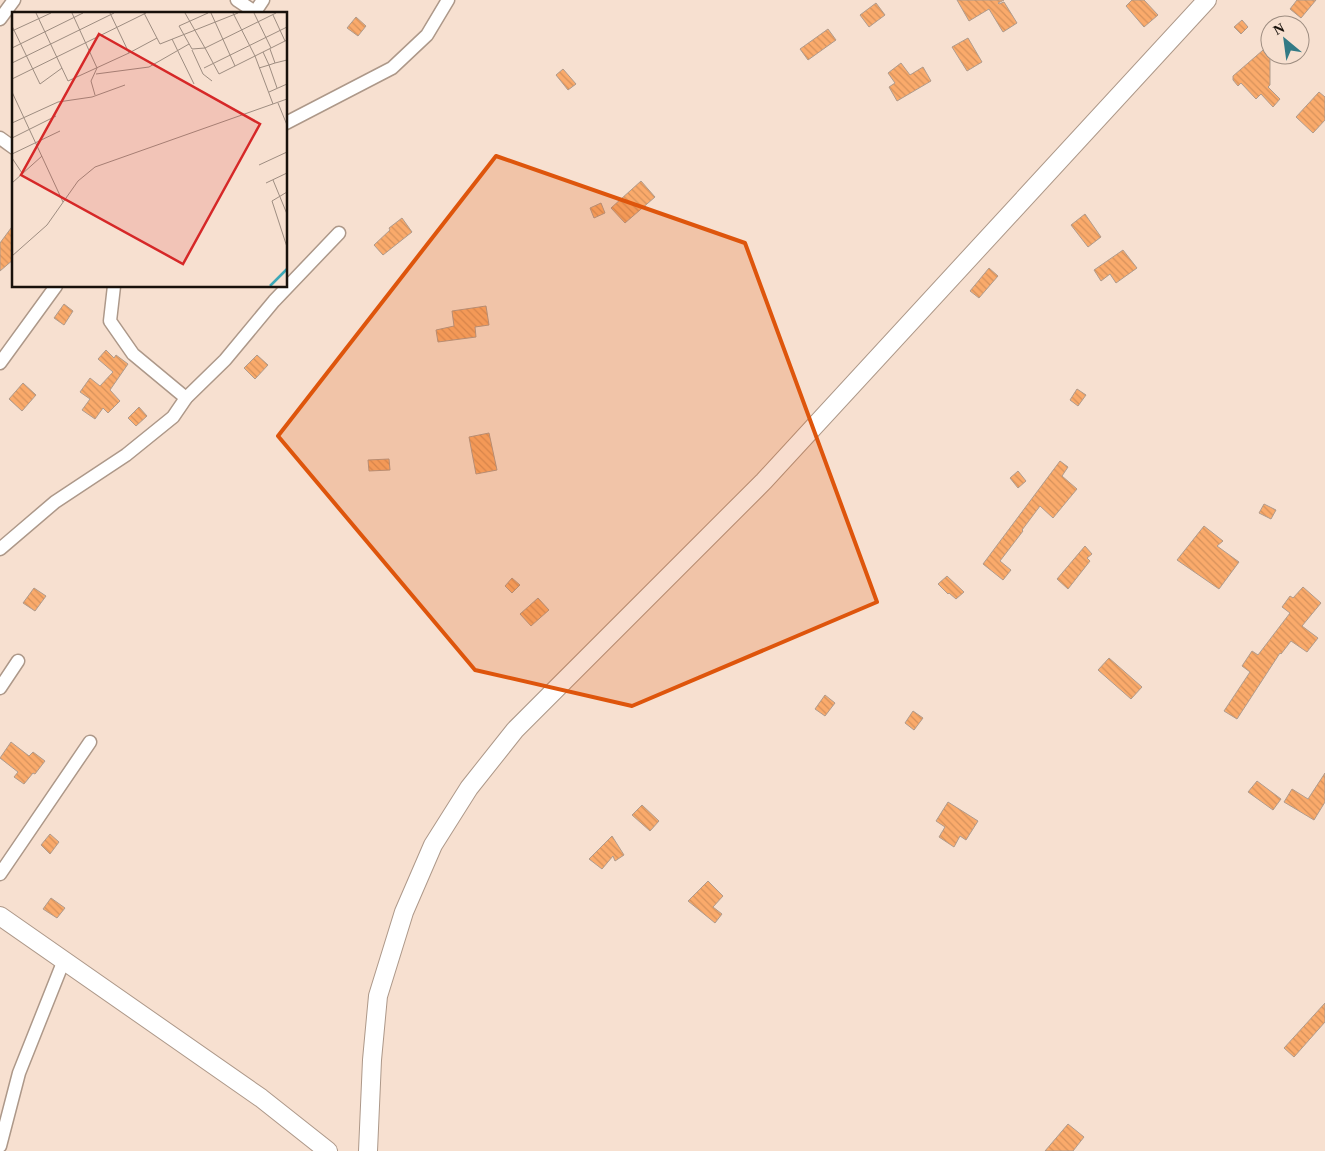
<svg xmlns="http://www.w3.org/2000/svg" width="1325" height="1151" font-family="'Times New Roman',serif">
	<defs>
		<pattern id="building-back-hatch" width="6" height="6" patternUnits="userSpaceOnUse" patternTransform="scale(1.25)"><rect width="6" height="6" fill="#faaa6b"/><path d="M-1 5l2 2M0 0l6 6M5-1l2 2" fill="none" stroke="#d6915b"/></pattern>
	</defs>
	<rect width="100%" height="100%" fill="#f7e0d0"/>
	<g fill="url(#building-back-hatch)" stroke="#b09b8c">
		<polygon points="957,0 1004,0 998,3 999,4 1004,2 1017,23 1003,32 989,9 969,21"/>
		<polygon points="1132,0 1144,0 1158,15 1144,27 1126,6"/>
		<polygon points="1297,0 1316,0 1301,18 1290,9"/>
		<polygon points="876,3 885,15 869,27 860,15"/>
		<polygon points="356,17 366,26 358,36 347,28"/>
		<polygon points="1242,20 1248,27 1241,34 1234,27"/>
		<polygon points="828,29 836,40 808,60 800,49"/>
		<polygon points="968,38 982,62 967,71 952,47"/>
		<polygon points="1270,44 1270,85 1268,87 1280,99 1273,107 1261,94 1256,99 1241,83 1238,86 1233,80 1233,76"/>
		<polygon points="901,63 910,75 923,67 931,81 897,101 889,87 895,83 888,73"/>
		<polygon points="563,69 576,84 568,90 556,75"/>
		<polygon points="1319,92 1325,97 1325,120 1313,133 1296,117"/>
		<polygon points="641,181 655,197 625,223 611,208"/>
		<polygon points="601,203 605,213 594,218 590,208"/>
		<polygon points="1085,214 1101,237 1088,247 1071,225"/>
		<polygon points="402,218 412,232 383,255 374,245 390,230 389,228"/>
		<polygon points="14,224 14,259 0,271 0,243"/>
		<polygon points="1123,250 1137,268 1116,283 1110,274 1101,281 1094,270"/>
		<polygon points="989,268 998,276 979,298 970,291"/>
		<polygon points="64,304 73,311 64,325 54,318"/>
		<polygon points="486,306 489,325 475,327 476,337 438,342 436,330 454,326 452,311"/>
		<polygon points="106,350 114,358 116,355 128,364 110,390 120,401 108,413 103,408 95,419 82,410 90,399 80,392 90,378 100,386 113,372 98,359"/>
		<polygon points="257,355 268,365 255,379 244,368"/>
		<polygon points="23,383 36,395 22,411 9,399"/>
		<polygon points="1077,389 1086,395 1078,406 1070,400"/>
		<polygon points="139,407 147,416 136,426 128,418"/>
		<polygon points="489,433 497,470 476,474 469,437"/>
		<polygon points="389,459 390,470 369,471 368,460"/>
		<polygon points="1060,461 1068,467 1062,476 1077,489 1053,518 1040,506 1022,530 1023,531 1000,561 1011,570 1003,580 983,564"/>
		<polygon points="1018,471 1026,481 1018,488 1010,478"/>
		<polygon points="1264,504 1276,510 1271,519 1259,513"/>
		<polygon points="1204,526 1223,541 1217,546 1239,562 1219,589 1177,560"/>
		<polygon points="1085,546 1092,554 1087,558 1090,561 1068,589 1057,579"/>
		<polygon points="947,576 964,592 956,599 949,593 948,594 938,584"/>
		<polygon points="512,578 520,585 512,593 505,586"/>
		<polygon points="1303,587 1321,603 1302,626 1318,638 1307,652 1291,641 1281,654 1280,653 1237,719 1224,711 1250,672 1242,666 1252,651 1258,655 1290,613 1282,607 1290,596 1293,598"/>
		<polygon points="34,588 46,596 35,611 23,603"/>
		<polygon points="538,598 549,610 531,626 520,614"/>
		<polygon points="1109,658 1142,687 1131,699 1098,670"/>
		<polygon points="825,695 835,703 825,716 815,709"/>
		<polygon points="913,711 923,718 914,730 905,723"/>
		<polygon points="11,742 29,756 33,752 45,761 35,774 33,773 24,784 14,777 18,772 0,758"/>
		<polygon points="1325,773 1325,802 1314,820 1284,802 1292,789 1308,799"/>
		<polygon points="1257,781 1281,799 1273,810 1248,792"/>
		<polygon points="948,802 978,821 966,840 960,836 954,847 939,837 945,827 936,821"/>
		<polygon points="642,805 659,821 650,831 632,815"/>
		<polygon points="50,834 59,842 50,854 41,845"/>
		<polygon points="612,836 624,855 615,861 613,856 602,869 589,859"/>
		<polygon points="708,881 723,896 713,907 722,914 715,923 688,901"/>
		<polygon points="51,898 65,908 57,918 43,909"/>
		<polygon points="1325,1003 1325,1022 1294,1057 1284,1048"/>
		<polygon points="1068,1124 1084,1137 1073,1151 1045,1151"/>
	</g>
	<g fill="none" stroke-linecap="round" stroke-linejoin="round">
		<defs>
			<g id="street">
				<polyline points="237,0 255,12 263,0"/>
				<polyline points="0,19 14,0"/>
				<polyline points="286,123 392,68 427,35 448,0"/>
				<polyline points="0,138 14,148"/>
				<polyline points="114,286 110,321 133,354 186,398"/>
				<polyline points="0,363 56,286"/>
				<polyline points="0,549 55,502 126,455 173,417 186,398 225,360 274,301 339,233"/>
				<polyline points="0,688 18,661"/>
				<polyline points="0,874 90,742"/>
				<polyline points="0,1146 19,1073 64,960"/>
			</g>
			<g id="secondary">
				<polyline points="0,916 261,1098 328,1151"/>
				<polyline points="368,1151 372,1060 378,996 404,912 433,845 469,788 515,730 764,481 1207,0"/>
			</g>
		</defs>
		<use href="#street" stroke="#ad9889" stroke-width="15"/>
		<use href="#secondary" stroke="#ad9889" stroke-width="20"/>
		<use href="#street" stroke="#fff" stroke-width="12"/>
		<use href="#secondary" stroke="#fff" stroke-width="18"/>
	</g>
	<path fill="#de550c" fill-opacity="0.2" stroke="#de550c" stroke-width="4" stroke-linejoin="round" d="M496 156 745 243 877 602 632 706 475 670 278 436Z"/>
	<g transform="translate(12 12)">
		<rect width="275" height="275" fill="#f7e0d0"/>
		<path fill="none" stroke="#3ca8b7" stroke-width="2.5" d="M258 274 275 257"/>
		<path fill="none" stroke="#9e8d81" stroke-width="1" d="M24 1 56 69 117 41M60 1 85 56 79 69 83 83M98 1 117 41 145 26M132 1 148 32 226 1M173 1 193 36 264 1M196 1 167 14 180 37 193 36 207 62 243 44 221 1M199 1 223 54M242 1 259 36M261 3 273 29M0 14 28 72 50 56M0 19 39 1M160 27 182 72M0 36 71 1M258 37 263 51 275 48M180 38 191 62 200 69M251 40 257 53 263 51M0 51 102 1M192 56 275 15M247 56 257 53 265 76M84 62 137 55 177 32M0 67 134 1M0 80 51 190M257 80 275 72M266 91 275 113M261 92 243 44 275 28M0 111 46 90 80 85 113 73M0 126 44 104M0 142 48 119M0 146 10 161M247 153 275 140M261 168 275 202M0 171 30 144M254 171 275 161M275 180 260 189 275 235M0 244 35 213 66 169 83 155 275 87"/>
		<path fill="#d62828" fill-opacity="0.15" stroke="#d62828" stroke-width="2.5" d="M87 22 248 112 171 252 9 163Z"/>
		<rect width="275" height="275" fill="none" stroke="#18110b" stroke-width="2.5"/>
	</g>
	<g transform="translate(1285 40) rotate(331)"><circle r="24" fill="#f7e0d0" stroke="#9e8d81"/>
	<path d="M0-4L9 19L0 12L-9 19Z" fill="#337a85"/>
	<text y="-8" font-size="14" font-weight="bold" text-anchor="middle" fill="#18110b">N</text>
	</g>
</svg>
